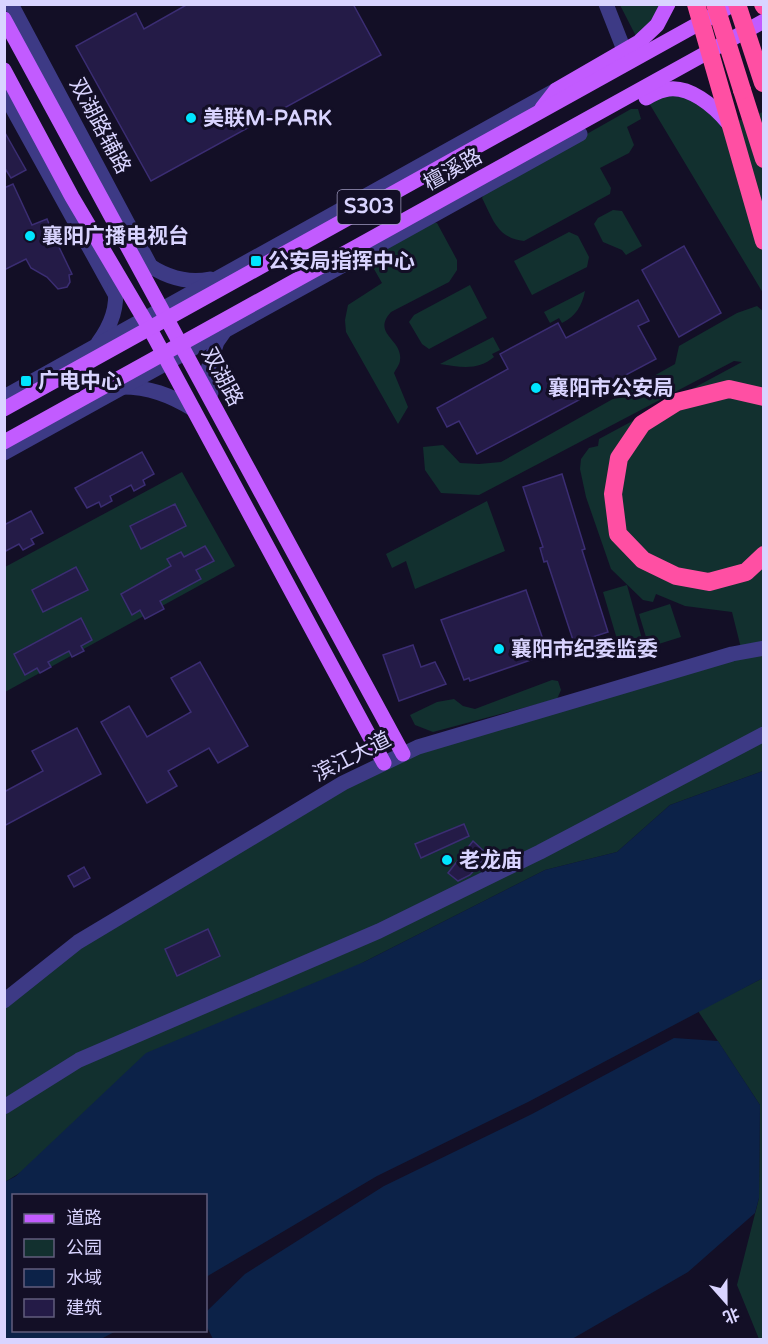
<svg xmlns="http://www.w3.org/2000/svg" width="768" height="1344" font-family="'Varela Round','Noto Sans SC',sans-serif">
	<rect width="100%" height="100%" fill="#130f26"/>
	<g fill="#12302f">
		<polygon points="620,5 668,5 639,42"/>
		<polygon points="681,90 729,124 763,112 763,293 646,98"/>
		<path d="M631 109H638L641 119 627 127 634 145 629 153 600 168 611 188 610 194 524 241C497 238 493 219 482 198L486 191Z"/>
		<polygon points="613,210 622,211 642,246 626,255 622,250 603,242 594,224 598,218"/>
		<path d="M431 222 437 223 457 260V270L449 282 391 312C371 334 403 339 400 360 400 364 396 369 394 373L408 407 398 424 346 332 345 320 348 305 382 283 370 262 374 254Z"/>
		<polygon points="569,232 578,236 589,257 587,267 532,295 514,261"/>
		<polygon points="470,285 487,318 429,349 422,344 409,322 414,315"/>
		<path d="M585 291C582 306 576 316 562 323L559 318 550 323 544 312Z"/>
		<polygon points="757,306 764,312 763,648 742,652 732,612 685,606 656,594 653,602 643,600 611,569 586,497 580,469 581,459 589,448 598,446 599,439 742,362 734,361 479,495 441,493 425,470 423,447 443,445 460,463 479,464 501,462 675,364 679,346 737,313"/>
		<path d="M493 337 500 350 492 354 494 357C478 371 460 367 440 364Z"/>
		<polygon points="182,472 235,566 5,692 5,567"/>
		<polygon points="487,501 505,551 415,589 406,561 392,568 386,554"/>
		<polygon points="627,585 642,639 619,646 603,592"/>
		<polygon points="670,604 681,637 649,647 639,614"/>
		<polygon points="763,651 763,771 670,805 617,852 545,870 364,962 5,1182 4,997 78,942 403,754"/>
		<polygon points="552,680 558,681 561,690 557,699 433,732 415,725 410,715 437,702 454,699 463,706 475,709"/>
		<polygon points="763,978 763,1339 759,1339 737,1285 759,1198 760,1105 698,1011"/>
	</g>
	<g fill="#0c2248">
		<polygon points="763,771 763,978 528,1102 377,1176 206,1277 206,1196 14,1196 14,1330 116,1331 101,1339 5,1339 5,1182 16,1176 146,1053 364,962 545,870 617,852 670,805"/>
		<polygon points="674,1038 718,1041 760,1105 759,1198 755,1213 688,1272 572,1339 213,1339 206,1325 206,1312 245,1274 384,1186 532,1114"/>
	</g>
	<g fill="#241b47" stroke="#3b2d73" stroke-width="1.5">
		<polygon points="188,4 353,4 381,55 151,181 76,46 136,13 144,29"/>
		<polygon points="4,131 26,170 11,178 4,167"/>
		<polygon points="13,184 32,225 47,219 54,236 60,237 58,245 72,274 69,275 70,282 67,287 58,289 47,277 31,268 26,259 4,270 4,188"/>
		<polygon points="684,246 721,313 679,337 642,270"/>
		<polygon points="638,300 649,321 638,326 656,359 477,454 459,421 447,427 437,408 508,369 500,354 558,323 566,338"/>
		<polygon points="142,452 154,474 143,480 145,485 134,491 131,485 110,496 112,501 101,507 99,502 87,508 75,488"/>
		<polygon points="562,474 585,549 582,550 608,632 574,643 547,561 544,562 540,548 543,547 523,487"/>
		<polygon points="175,504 186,526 141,549 130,526"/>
		<polygon points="31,511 43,533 31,539 34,544 23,550 19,544 4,552 4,525"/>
		<polygon points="205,546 214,561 196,570 201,579 160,601 164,609 145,619 140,610 132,615 121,594 171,566 167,559 181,552 184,557"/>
		<polygon points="76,567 88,590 43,612 32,590"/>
		<polygon points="526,590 548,654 470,681 469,678 464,680 441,620"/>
		<polygon points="81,618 92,640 81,646 84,651 72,657 69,651 48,662 51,667 40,673 37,668 25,675 14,654"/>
		<polygon points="413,645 421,667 435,662 446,684 399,701 383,655"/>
		<polygon points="200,662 248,746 218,763 209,748 168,771 177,786 147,803 101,722 129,706 147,737 191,712 171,678"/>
		<polygon points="77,728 101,774 4,826 4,792 43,771 32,751"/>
		<polygon points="464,824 469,836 421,858 415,844"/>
		<polygon points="473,841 488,855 470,875 458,881 448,873"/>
		<polygon points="84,867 90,878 74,887 68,876"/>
		<polygon points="208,929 220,956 177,976 165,949"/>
	</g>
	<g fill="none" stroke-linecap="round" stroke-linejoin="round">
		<g stroke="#3d3a85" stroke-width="15">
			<polyline points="11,4 151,267"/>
			<polyline points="606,4 628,60"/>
			<polyline points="4,93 116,296"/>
			<path d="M143 261C163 276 185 284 210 279"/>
			<path d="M98 343C110 327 118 307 115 287"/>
			<path d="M122 387C149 387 170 395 193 409"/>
			<polyline points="211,393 206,375 217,342 224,332"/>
			<polyline points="4,397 556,90"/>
			<polyline points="4,453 580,134"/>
			<polyline points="4,1001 78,942 343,783 418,747 732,654 764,648"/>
			<polyline points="4,1107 79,1060 379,931 540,852 764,734"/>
		</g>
		<g stroke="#c25bff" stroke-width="15">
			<polyline points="4,19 403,754"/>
			<polyline points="4,70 72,197 150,329 384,763"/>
			<path d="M646 98C651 95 658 91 664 90 688 83 715 107 729 124"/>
			<polyline points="542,108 556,90 639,42 657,25 668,4"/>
			<polyline points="4,409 734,4"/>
			<polyline points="4,442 764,21"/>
		</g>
		<g stroke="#ff4fa3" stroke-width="18">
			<polyline points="696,4 764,241"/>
			<polyline points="763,4 764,6"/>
			<polyline points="742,90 764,159"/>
			<polyline points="764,397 729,389 677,402 642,424 619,458 613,494 618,534 643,560 676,576 709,582 746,572 764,555"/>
		</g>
		<g stroke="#ff4fa3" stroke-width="18">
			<polyline points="715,4 742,90"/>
			<polyline points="737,4 763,83"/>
		</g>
	</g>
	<g fill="#00e5ff" stroke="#130f26" stroke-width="2">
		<circle cx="191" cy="118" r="6"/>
		<circle cx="30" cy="236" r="6"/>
		<rect x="250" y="255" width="12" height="12" rx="3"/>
		<rect x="20" y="375" width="12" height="12" rx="3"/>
		<circle cx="536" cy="388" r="6"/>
		<circle cx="499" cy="649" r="6"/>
		<circle cx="447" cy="860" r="6"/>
	</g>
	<g text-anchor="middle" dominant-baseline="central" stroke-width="6" stroke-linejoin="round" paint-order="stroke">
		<rect fill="#130f26" stroke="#9e99be" stroke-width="1.5" x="337.5" y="190" width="63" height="34" rx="4.5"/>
		<g font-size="20" font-weight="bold" fill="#d9d4ff">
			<text x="369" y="207">S303</text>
		</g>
		<g font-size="21" font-weight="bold" fill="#d9d4ff" stroke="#130f26" text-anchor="start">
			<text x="203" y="118">美联M-PARK</text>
			<text x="42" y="236">襄阳广播电视台</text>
			<text x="268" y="261">公安局指挥中心</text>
			<text x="38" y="381">广电中心</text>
			<text x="548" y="388">襄阳市公安局</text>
			<text x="511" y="649">襄阳市纪委监委</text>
			<text x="459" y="860">老龙庙</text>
		</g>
		<g font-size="21" fill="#d9d4ff" stroke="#130f26">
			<text transform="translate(100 126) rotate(62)">双湖路辅路</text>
			<text transform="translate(453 170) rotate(-29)">檀溪路</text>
			<text transform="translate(222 377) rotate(62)">双湖路</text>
			<text transform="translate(352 757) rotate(-27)">滨江大道</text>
		</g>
	</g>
	<rect width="768" height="1344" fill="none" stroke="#d9d4ff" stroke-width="12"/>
	<rect x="12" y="1194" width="195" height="138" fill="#130f26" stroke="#625e7d" stroke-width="1.5"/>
	<rect x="24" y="1214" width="30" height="9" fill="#c25bff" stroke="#625e7d" stroke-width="1.5"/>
	<text x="66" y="1224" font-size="18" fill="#d9d4ff">道路</text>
	<rect x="24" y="1239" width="30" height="18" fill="#12302f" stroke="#625e7d" stroke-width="1.5"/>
	<text x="66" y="1254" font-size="18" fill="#d9d4ff">公园</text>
	<rect x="24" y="1269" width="30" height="18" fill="#0c2248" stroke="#625e7d" stroke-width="1.5"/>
	<text x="66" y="1284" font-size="18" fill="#d9d4ff">水域</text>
	<rect x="24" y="1299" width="30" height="18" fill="#241b47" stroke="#625e7d" stroke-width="1.5"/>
	<text x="66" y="1314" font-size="18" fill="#d9d4ff">建筑</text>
	<g transform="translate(726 1302) rotate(159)" stroke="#130f26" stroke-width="4.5" paint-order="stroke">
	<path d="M0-4.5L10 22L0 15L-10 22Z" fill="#d9d4ff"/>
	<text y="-9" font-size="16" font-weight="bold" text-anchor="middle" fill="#d9d4ff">北</text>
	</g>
</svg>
